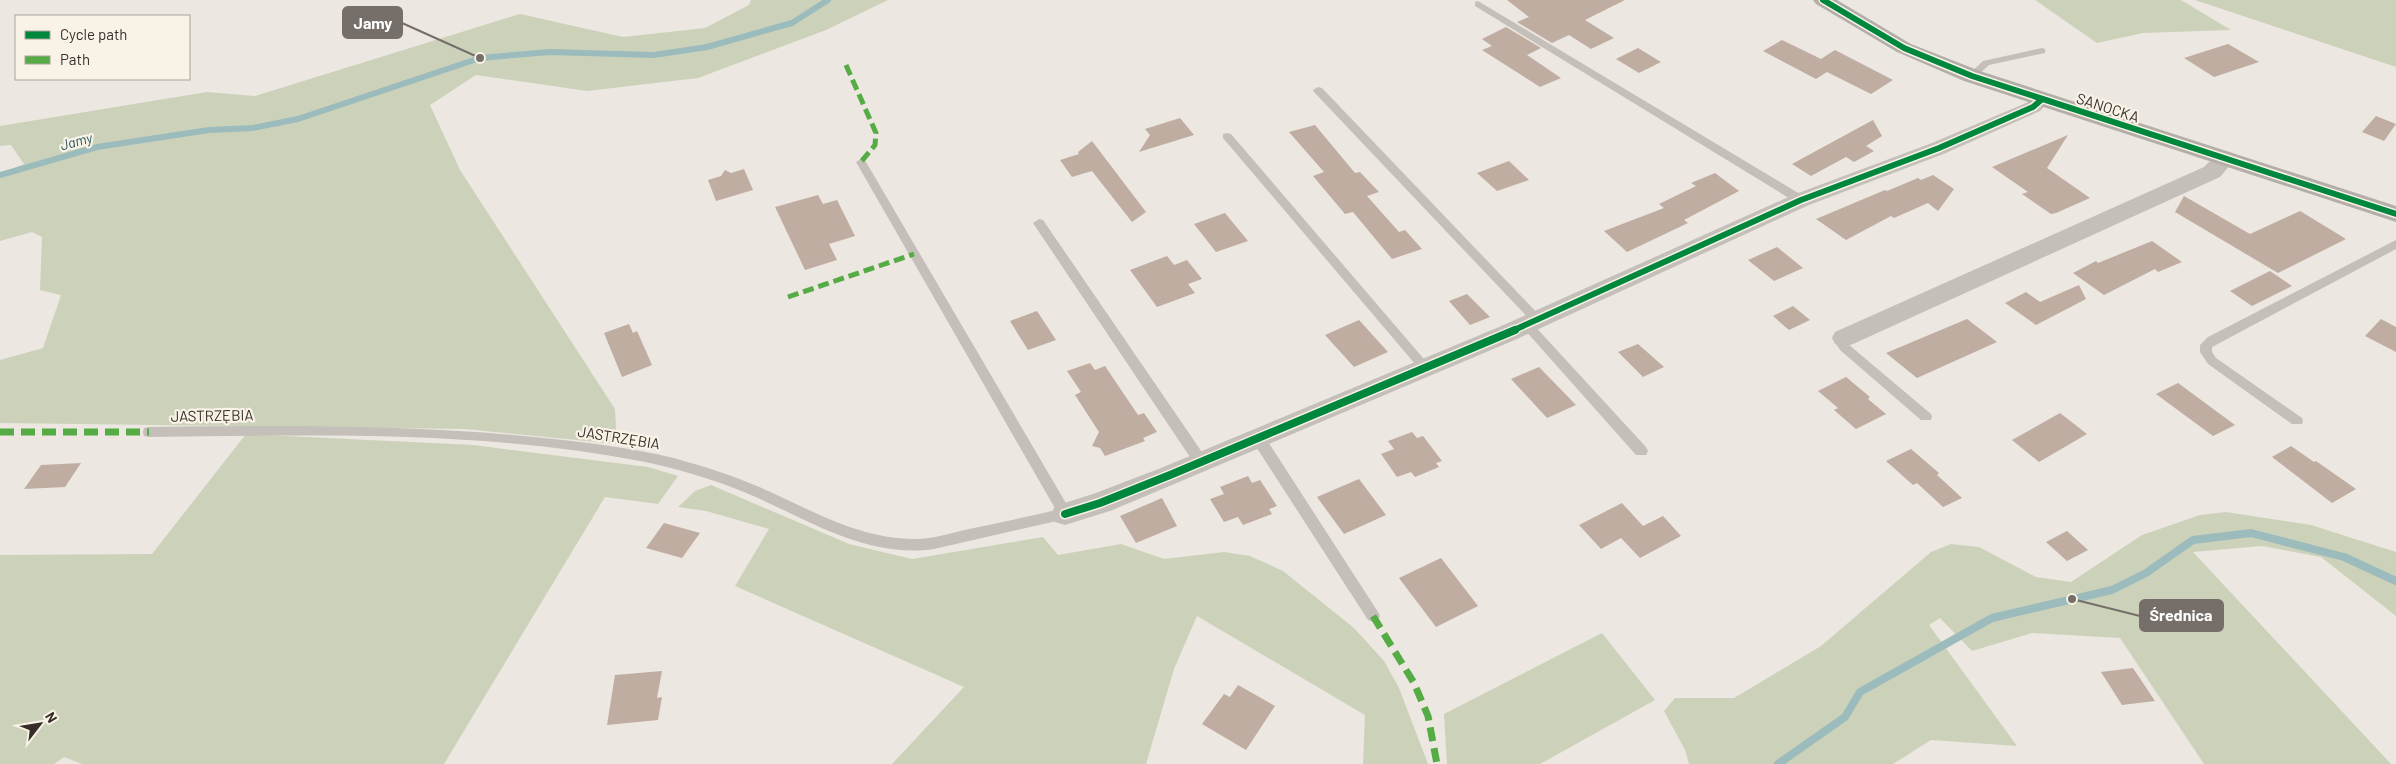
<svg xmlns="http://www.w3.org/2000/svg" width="2396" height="764" font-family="Barlow,sans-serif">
	<rect width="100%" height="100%" fill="#ece7e0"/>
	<g fill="#ccd2ba">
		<polygon points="751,0 888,0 826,30 698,78 587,91 476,75 430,105 460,170 615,409 617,444 465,429 0,423 0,360 43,348 61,295 40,290 42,237 32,232 0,241 0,174 24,164 11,145 0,146 0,126 207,92 255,96 520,14 623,37 705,28 749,5"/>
		<polygon points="2035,0 2181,0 2231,30 2143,33 2097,43"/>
		<polygon points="2195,0 2396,0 2396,67"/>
		<polygon points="246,434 473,445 648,467 678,476 658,504 605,497 444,764 82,764 64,757 54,764 0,764 0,555 152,554"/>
		<polygon points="711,485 849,544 912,559 1043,537 1058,555 1121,544 1164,559 1224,552 1250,556 1283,571 1354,628 1384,661 1399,688 1428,764 1363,764 1365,715 1197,616 1174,669 1146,764 892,764 964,687 735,586 769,529 706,511 678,507 695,491"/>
		<polygon points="2226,512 2311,525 2396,552 2396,616 2321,557 2262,546 2193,552 2391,764 2204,764 2120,638 2032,633 1972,651 1940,618 1929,625 2017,746 1931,740 1893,764 1689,764 1685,750 1664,711 1675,698 1734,698 1821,646 1931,552 1951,544 1979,547 2036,577 2071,582 2142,535 2200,515"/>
		<polygon points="1602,633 1655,700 1540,764 1447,764 1444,714"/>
	</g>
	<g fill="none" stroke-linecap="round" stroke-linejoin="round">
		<polyline stroke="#9cbbbd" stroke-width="6" points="0,175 97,147 209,130 253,128 298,119 480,58 550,52 654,55 707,47 792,23 828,0"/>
		<polyline stroke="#9cbbbd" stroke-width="8" points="1778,764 1845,717 1860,692 1992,618 2112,590 2146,573 2193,540 2251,533 2344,557 2396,581"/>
	</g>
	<g fill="#bfada2">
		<polygon points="1507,0 1625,0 1585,20 1614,38 1591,49 1569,35 1552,43 1517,22 1529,17"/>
		<polygon points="1506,27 1541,48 1527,55 1561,78 1540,87 1482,50 1492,46 1482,39"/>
		<polygon points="1782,40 1821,59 1835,50 1893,80 1871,94 1827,72 1816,79 1763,51"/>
		<polygon points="2228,44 2259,62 2214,77 2184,58"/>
		<polygon points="1638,48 1661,62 1639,73 1616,59"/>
		<polygon points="2376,116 2396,124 2384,141 2362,132"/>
		<polygon points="1180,118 1194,135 1139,152 1150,135 1145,129"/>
		<polygon points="1873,120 1882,136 1866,146 1874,151 1854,162 1846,157 1811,176 1792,164"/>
		<polygon points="1315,125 1355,173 1360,172 1379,192 1367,196 1399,232 1405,230 1422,249 1392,259 1353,212 1345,214 1313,176 1324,172 1289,132"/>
		<polygon points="2068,135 2047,168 2090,198 2056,213 2051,214 2022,194 2028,192 1992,167"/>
		<polygon points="1092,141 1146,212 1132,222 1092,171 1072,177 1060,160 1079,154 1078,152"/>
		<polygon points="1509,161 1529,180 1497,191 1477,173"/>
		<polygon points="744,169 753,190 716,201 708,180 721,176 725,170 731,173"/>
		<polygon points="1715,173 1739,191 1684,220 1688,223 1627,252 1604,231 1664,208 1659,204 1696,186 1691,183"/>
		<polygon points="1933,175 1954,189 1938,211 1928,203 1894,218 1891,216 1846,240 1816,219 1885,190 1887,191 1918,178 1921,180"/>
		<polygon points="818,195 823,204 837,200 855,236 829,244 837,260 805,270 775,207"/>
		<polygon points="2184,196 2250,234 2300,211 2346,239 2278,273 2175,212"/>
		<polygon points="1225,213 1248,241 1216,252 1194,224"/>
		<polygon points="2152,241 2182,262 2158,272 2155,269 2104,295 2073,273 2096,261 2098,263"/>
		<polygon points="1777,247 1803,268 1774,281 1748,260"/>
		<polygon points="1167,256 1174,265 1187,260 1202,279 1188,284 1195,293 1157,307 1130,270"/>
		<polygon points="2270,271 2292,286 2252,306 2230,291"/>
		<polygon points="2079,285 2086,299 2036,325 2005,303 2026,292 2040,302"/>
		<polygon points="1467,294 1490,317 1470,325 1449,301"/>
		<polygon points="1793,306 1810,320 1789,330 1773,316"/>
		<polygon points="1037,311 1056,340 1028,350 1010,321"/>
		<polygon points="1967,319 1997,342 1917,378 1886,353"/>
		<polygon points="2381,319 2396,327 2396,352 2365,336"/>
		<polygon points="1359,320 1388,352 1354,367 1325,335"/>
		<polygon points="629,324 633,333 637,331 652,365 622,377 604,333"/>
		<polygon points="1638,344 1664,367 1643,377 1618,352"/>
		<polygon points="1090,363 1095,370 1105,366 1138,415 1144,413 1157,432 1143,438 1145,441 1105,456 1100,448 1092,446 1099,432 1075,395 1081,392 1067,371"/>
		<polygon points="1539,367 1576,405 1547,418 1511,379"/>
		<polygon points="1846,377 1870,397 1868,399 1886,414 1856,429 1834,410 1838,408 1818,391"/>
		<polygon points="2178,383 2235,425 2213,436 2156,394"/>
		<polygon points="2060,413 2087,434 2039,462 2012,440"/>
		<polygon points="1412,432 1417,438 1423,436 1442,461 1436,463 1439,467 1415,477 1411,472 1397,477 1381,454 1394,449 1388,441"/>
		<polygon points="2291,446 2314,462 2316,461 2356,489 2332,503 2272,457"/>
		<polygon points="1911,449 1939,473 1937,475 1962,498 1943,507 1917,483 1913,485 1886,461"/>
		<polygon points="81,463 65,487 24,489 41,465"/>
		<polygon points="1248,476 1252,483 1260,480 1277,506 1269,509 1272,514 1243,525 1238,517 1224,522 1210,499 1224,494 1220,487"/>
		<polygon points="1359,479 1386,515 1344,534 1317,497"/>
		<polygon points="1162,498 1177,526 1136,543 1120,516"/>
		<polygon points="1622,503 1643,526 1663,516 1681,536 1640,558 1621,538 1601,549 1579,525"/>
		<polygon points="664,523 700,533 682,558 646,548"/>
		<polygon points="2067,531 2088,550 2067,561 2046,542"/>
		<polygon points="1441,558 1478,606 1436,627 1399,578"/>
		<polygon points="2133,668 2155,701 2122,705 2101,672"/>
		<polygon points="662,671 657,698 662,697 658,720 607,725 615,675"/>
		<polygon points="1238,685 1275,706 1246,750 1202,724 1224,694 1230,697"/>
	</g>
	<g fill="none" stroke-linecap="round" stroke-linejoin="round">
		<g fill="#c5bfb9" fill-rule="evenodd">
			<polygon points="1478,1 1805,197 1806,200 1805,203 1797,203 1475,6 1475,2"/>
			<polygon points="2042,48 2045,49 2045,53 1989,65 1975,78 1969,78 1967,76 1983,61"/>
			<polygon points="1318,87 1322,88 1541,317 1543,320 1541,323 1533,323 1314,92 1313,90"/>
			<polygon points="1227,133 1231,134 1429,365 1431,368 1429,371 1421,371 1223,138 1223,134"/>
			<path d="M861 159 866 162 1070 510 1072 514 1070 518 934 549C865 559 804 517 744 492 710 478 675 468 640 461 479 430 312 435 149 437L144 436 143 432 144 428 149 427C307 425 466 424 623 448 669 455 714 468 757 486 808 508 857 539 915 539 933 539 951 533 969 529 998 523 1027 517 1056 510L856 162Z"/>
			<polygon points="1039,219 1043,220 1206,458 1208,462 1206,466 1196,466 1035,226 1033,223"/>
			<polygon points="2396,240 2396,249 2212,347 2212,352 2216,358 2302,418 2303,421 2302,424 2292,424 2208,364 2200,352 2200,345 2208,337"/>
			<polygon points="1527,321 1531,322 1646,447 1648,451 1646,455 1636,455 1523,328 1521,325"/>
			<polygon points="1844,334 1850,338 1848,344 1931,414 1932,417 1931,420 1921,420 1840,350 1835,342 1840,335"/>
			<polygon points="1258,433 1263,434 1378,612 1380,616 1378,620 1373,622 1368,620 1253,442 1252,438 1253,434"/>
		</g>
		<g fill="#c5bfb9" fill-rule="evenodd">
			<polygon points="2041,94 2048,96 2051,100 2040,111 1946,153 1809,205 1517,339 1179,482 1110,511 1065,525 1055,522 1051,514 1055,506 1093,494 1161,468 1499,327 1793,195 1932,143 2026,103 2034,96"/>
			<polygon points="2225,151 2232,153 2236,158 2220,177 1853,344 1844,347 1835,344 1832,338 1835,332 2204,167 2218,153"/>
		</g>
		<polygon fill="#b4aea9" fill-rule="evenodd" points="1813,0 1837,0 1911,44 1980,71 2396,206 2396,222 1964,81 1897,52 1816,4"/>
		<g stroke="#55ab44" stroke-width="5" stroke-dasharray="11 5" stroke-linecap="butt">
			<polyline points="846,65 876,133 875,145 861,162"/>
			<polyline points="788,297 914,254"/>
		</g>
		<g stroke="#55ab44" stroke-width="7" stroke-dasharray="14 7" stroke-linecap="butt">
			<polyline points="0,432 149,432"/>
			<polyline points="1373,616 1414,683 1428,716 1437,764"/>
		</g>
		<defs>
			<g id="cycleway-far1">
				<polyline points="1823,0 1904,48 1972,76 2396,214"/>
				<polyline points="1512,331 1801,200 1939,148 2033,107 2041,100"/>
			</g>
			<polyline id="cycleway" points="1065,514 1100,503 1170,475 1515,330"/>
		</defs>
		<use href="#cycleway-far1" stroke="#f9f2e7" stroke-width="9"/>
		<use href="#cycleway" stroke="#f9f2e7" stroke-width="11"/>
		<use href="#cycleway-far1" stroke="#00873e" stroke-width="6"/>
		<use href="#cycleway" stroke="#00873e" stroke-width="8"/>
	</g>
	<g text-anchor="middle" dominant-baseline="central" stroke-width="4.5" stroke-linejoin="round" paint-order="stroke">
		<g font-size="14" font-style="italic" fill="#1e4f57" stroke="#f9f2e7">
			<text transform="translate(76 141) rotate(-15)">Jamy</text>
		</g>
		<g font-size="15" fill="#362d28" stroke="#f9f2e7">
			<text transform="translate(2108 107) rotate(18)">SANOCKA</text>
			<text transform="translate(212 415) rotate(-1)">JASTRZĘBIA</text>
			<text transform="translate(619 437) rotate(9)">JASTRZĘBIA</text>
		</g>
	</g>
	<path fill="none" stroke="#766e68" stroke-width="2" d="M480 58L402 23M2072 599L2140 616"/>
	<g fill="#766e68" stroke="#f9f2e7" stroke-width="2">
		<circle cx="480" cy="58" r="5"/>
		<circle cx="2072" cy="599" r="5"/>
	</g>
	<g fill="#766e68" stroke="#766e68" stroke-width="2">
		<rect x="343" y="7" width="59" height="31" rx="5"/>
		<rect x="2140" y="600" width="83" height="31" rx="5"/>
	</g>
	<g font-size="16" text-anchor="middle" font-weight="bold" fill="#fff">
		<text x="373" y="29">Jamy</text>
		<text x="2181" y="621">Średnica</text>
	</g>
	<rect x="15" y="15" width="175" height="65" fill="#f9f2e7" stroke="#aba39b"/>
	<rect x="25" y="31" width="25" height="8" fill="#00873e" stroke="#aba39b"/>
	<text x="60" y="40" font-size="15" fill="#362d28">Cycle path</text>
	<rect x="25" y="56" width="25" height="8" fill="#55ab44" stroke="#aba39b"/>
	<text x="60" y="65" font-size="15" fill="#362d28">Path</text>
	<g transform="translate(40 724) rotate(59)" stroke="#f9f2e7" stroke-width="4" paint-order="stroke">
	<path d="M0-4L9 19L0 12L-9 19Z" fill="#362d28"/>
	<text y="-8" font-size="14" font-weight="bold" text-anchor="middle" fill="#362d28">N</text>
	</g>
</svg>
